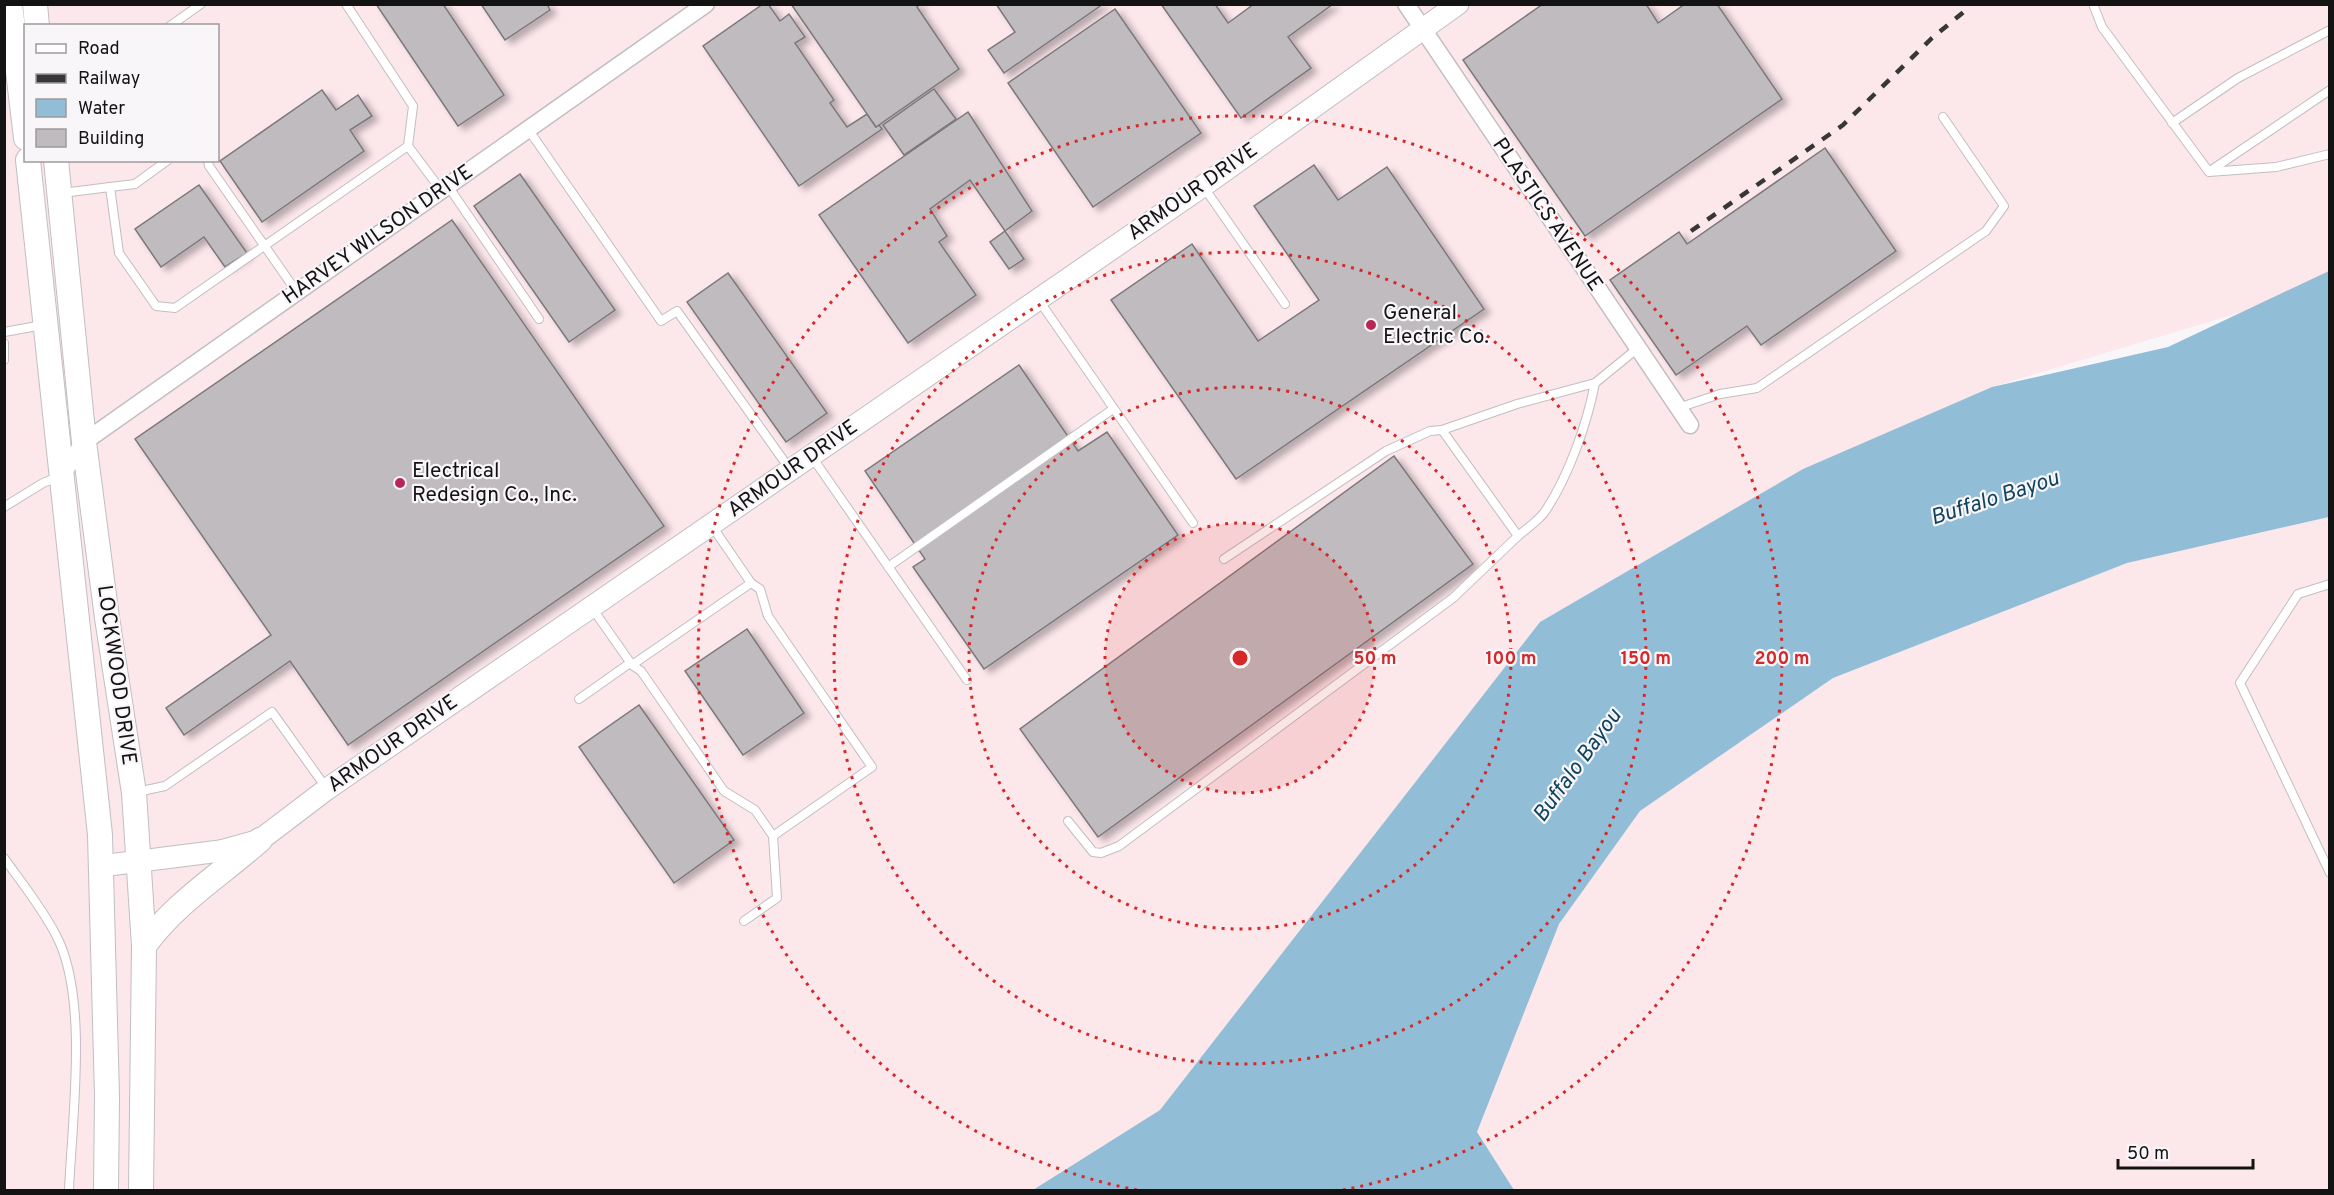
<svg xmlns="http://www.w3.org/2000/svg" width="2334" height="1195" font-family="Overpass,sans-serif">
	<defs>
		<filter id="shadow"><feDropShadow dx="6" dy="4" stdDeviation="3" flood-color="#0004"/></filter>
	</defs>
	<rect width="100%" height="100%" fill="#f9f6f9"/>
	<g fill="#fce7eb" fill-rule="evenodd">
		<path d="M5 5H2329V276L2245 311 1992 387 1803 469 1540 622 1160 1110 1033 1190H5ZM26 26H218V160H26Z"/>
		<polygon points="2329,517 2329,1190 1514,1190 1477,1132 1559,924 1640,811 1833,678 2127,563"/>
	</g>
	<polygon fill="#92bdd7" points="2329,271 2329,517 2127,563 1833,678 1640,811 1559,924 1477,1132 1514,1190 1033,1190 1160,1110 1540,622 1803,469 1992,387 2168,347"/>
	<g fill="#bfbbbf" stroke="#7b787b" stroke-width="1.5" filter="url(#shadow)">
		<polygon points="376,4 443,4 504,95 458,126"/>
		<polygon points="481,4 547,4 550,10 505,40"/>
		<polygon points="763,4 768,4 780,21 789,14 805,37 795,43 834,100 830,103 847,127 867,114 876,127 879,125 882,129 799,186 703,46"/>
		<polygon points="791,4 920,4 917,7 959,69 876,127"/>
		<polygon points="996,4 1103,4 1004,73 988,50 1015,32"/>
		<polygon points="1161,4 1215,4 1228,23 1254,4 1333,4 1288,37 1311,68 1241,118"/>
		<polygon points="1543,4 1646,4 1658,23 1685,4 1717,4 1782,99 1585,236 1463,60"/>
		<polygon points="1115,9 1201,133 1093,207 1008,83"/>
		<polygon points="934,89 956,119 904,155 883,125"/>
		<polygon points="322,90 336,110 358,95 372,116 350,130 364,151 262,222 220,161"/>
		<polygon points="968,112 1032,211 1005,231 970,180 930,209 947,236 939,242 976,295 908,343 819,215"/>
		<polygon points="1825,148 1896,251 1761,345 1747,326 1676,375 1610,280 1679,232 1687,244"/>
		<polygon points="1314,165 1338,200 1387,167 1484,309 1236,479 1111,300 1192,244 1258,341 1319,300 1254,206"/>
		<polygon points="520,174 615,310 569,342 474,206"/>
		<polygon points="199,185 247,253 225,267 204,237 161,267 135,229"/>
		<polygon points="452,220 664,526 348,745 290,661 184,735 166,708 271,635 135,439"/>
		<polygon points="1005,231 1024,259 1009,269 990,242"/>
		<polygon points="728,273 827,413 786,442 687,302"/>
		<polygon points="1019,365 1078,451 1107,432 1178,535 984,669 913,567 925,559 865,471"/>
		<polygon points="1394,456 1473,564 1098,837 1020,729"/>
		<polygon points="747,629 804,713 743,755 685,671"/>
		<polygon points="639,705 734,840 674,883 579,747"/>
	</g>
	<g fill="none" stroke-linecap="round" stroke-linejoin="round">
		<defs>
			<g id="service">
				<polyline points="2093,4 2102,27 2209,172 2276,167 2330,154"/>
				<polyline points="170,26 201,4"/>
				<polyline points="2172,123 2238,78 2330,30"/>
				<polyline points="528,129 661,321 677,311 789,468"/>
				<polyline points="408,146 441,190"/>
				<polyline points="208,160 209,166 296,291"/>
				<polyline points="2210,171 2330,90"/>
				<polyline points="448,186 539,319"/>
				<polyline points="1203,186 1285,304"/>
				<polyline points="110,187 135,184 168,160"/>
				<polyline points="62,193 110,187 119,253 156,306 175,308 408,146 413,106 346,4"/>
				<polyline points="1038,299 1193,523"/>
				<polyline points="4,332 43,325"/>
				<polyline points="4,343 4,360"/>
				<path d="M1595 383 1517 404 1442 430 1518 536C1527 528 1540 520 1546 510 1569 475 1587 424 1595 383L1638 348"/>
				<polyline points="1678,408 1720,394 1757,388 1986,231 2004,206 1943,117"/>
				<polyline points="812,457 967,680"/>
				<polyline points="4,507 43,483 60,476"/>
				<polyline points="1224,559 1386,451 1430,431 1442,430"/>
				<polyline points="888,567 1113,409"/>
				<polyline points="2330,584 2298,594 2240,683 2330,873"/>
				<polyline points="592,608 632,665 751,583 712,526"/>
				<polyline points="632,665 641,671 650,684 724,791 755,810 773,836 872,767 768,616 760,589 751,583"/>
				<polyline points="579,699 630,663"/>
				<polyline points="137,792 165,786 272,712 327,789"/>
				<polyline points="1068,821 1093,852 1101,853 1119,846 1453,598 1518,536"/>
				<path d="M4 858C22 883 42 908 56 935 89 997 72 1119 69 1190"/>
				<polyline points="744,921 777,898 773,836"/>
			</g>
			<g id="minor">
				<polyline points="1406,4 1690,425"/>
				<polyline points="61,476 84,442 706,4"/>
			</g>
			<polyline id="tertiary" points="101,866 220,851 260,840 327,789 1203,186 1458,4"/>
			<g id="secondary">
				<polyline points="10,4 26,138"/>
				<polyline points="35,4 37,26"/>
				<polyline points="28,160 100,835 107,1096 106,1190"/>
				<polyline points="56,160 84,442 107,618 134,793 144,946 141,1190"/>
				<path d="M144 946C175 903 220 875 260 840"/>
			</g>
		</defs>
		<use href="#service" stroke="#c2bec2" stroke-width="10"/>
		<use href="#minor" stroke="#c2bec2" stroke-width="19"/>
		<use href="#tertiary" stroke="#c2bec2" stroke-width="23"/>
		<use href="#secondary" stroke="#c2bec2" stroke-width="26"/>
		<use href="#service" stroke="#fff" stroke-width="8"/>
		<use href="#minor" stroke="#fff" stroke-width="16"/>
		<use href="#tertiary" stroke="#fff" stroke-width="21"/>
		<use href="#secondary" stroke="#fff" stroke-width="24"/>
		<polyline stroke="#383738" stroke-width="4.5" stroke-dasharray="10 10" stroke-linecap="butt" points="1691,231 1843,125 1932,38 1966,10"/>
	</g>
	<circle cx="1240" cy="658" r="135" fill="#d62828" fill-opacity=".12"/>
	<g fill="none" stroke="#d62828" stroke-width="3" stroke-dasharray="3 6">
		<circle cx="1240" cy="658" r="135"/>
		<circle cx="1240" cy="658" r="271"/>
		<circle cx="1240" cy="658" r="406"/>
		<path d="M1137 1190A542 542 0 1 1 1343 1190"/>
	</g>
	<g fill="#b72856" stroke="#f9f6f9" stroke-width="2">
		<circle cx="1371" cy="325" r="6"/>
		<circle cx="400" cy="483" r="6"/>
	</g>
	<g text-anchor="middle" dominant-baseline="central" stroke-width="4.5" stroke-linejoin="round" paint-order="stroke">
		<g font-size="21" fill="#141314" stroke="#f9f6f9">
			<text transform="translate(1193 192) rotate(-35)">ARMOUR DRIVE</text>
			<text transform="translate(1547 215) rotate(56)">PLASTICS AVENUE</text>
			<text transform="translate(378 235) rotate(-35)">HARVEY WILSON DRIVE</text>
			<text transform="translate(793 469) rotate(-35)">ARMOUR DRIVE</text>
			<text transform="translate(116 675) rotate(82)">LOCKWOOD DRIVE</text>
			<text transform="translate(393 744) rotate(-35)">ARMOUR DRIVE</text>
		</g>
		<g font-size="21" fill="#141314" stroke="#f9f6f9" text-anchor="start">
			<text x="1383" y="313">General<tspan x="1383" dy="24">Electric Co.</tspan></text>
			<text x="412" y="471">Electrical<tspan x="412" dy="24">Redesign Co., Inc.</tspan></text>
		</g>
		<g font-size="22" font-style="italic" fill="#0e445f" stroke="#f9f6f9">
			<text transform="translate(1995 499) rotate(-18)">Buffalo Bayou</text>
			<text transform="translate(1578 766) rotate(-54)">Buffalo Bayou</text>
		</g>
	</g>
	<circle cx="1240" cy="658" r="9" fill="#d62828" stroke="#f9f6f9" stroke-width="3"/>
	<g font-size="18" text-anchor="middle" font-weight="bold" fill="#d62828" stroke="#f9f6f9" stroke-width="4.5" stroke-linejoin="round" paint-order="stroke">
		<text x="1375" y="664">50 m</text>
		<text x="1511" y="664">100 m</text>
		<text x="1646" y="664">150 m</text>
		<text x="1782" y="664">200 m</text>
	</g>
	<rect width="2334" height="1195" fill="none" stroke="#141314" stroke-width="12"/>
	<rect x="24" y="24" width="195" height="138" fill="#f9f6f9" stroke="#9d9b9d" stroke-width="1.5"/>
	<rect x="36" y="44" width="30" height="9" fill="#ffffff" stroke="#9d9b9d" stroke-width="1.5"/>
	<text x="78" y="54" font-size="18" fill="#141314">Road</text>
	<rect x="36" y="74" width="30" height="9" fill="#383738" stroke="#9d9b9d" stroke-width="1.5"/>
	<text x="78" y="84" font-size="18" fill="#141314">Railway</text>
	<rect x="36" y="99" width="30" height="18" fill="#92bdd7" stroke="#9d9b9d" stroke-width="1.5"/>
	<text x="78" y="114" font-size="18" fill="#141314">Water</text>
	<rect x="36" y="129" width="30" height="18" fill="#bfbbbf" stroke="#9d9b9d" stroke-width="1.5"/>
	<text x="78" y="144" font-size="18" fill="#141314">Building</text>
	<path d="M2118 1159v9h135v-9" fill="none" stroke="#141314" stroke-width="3"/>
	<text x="2127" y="1159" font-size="18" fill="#141314" stroke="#f9f6f9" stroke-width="4.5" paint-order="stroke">50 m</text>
</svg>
